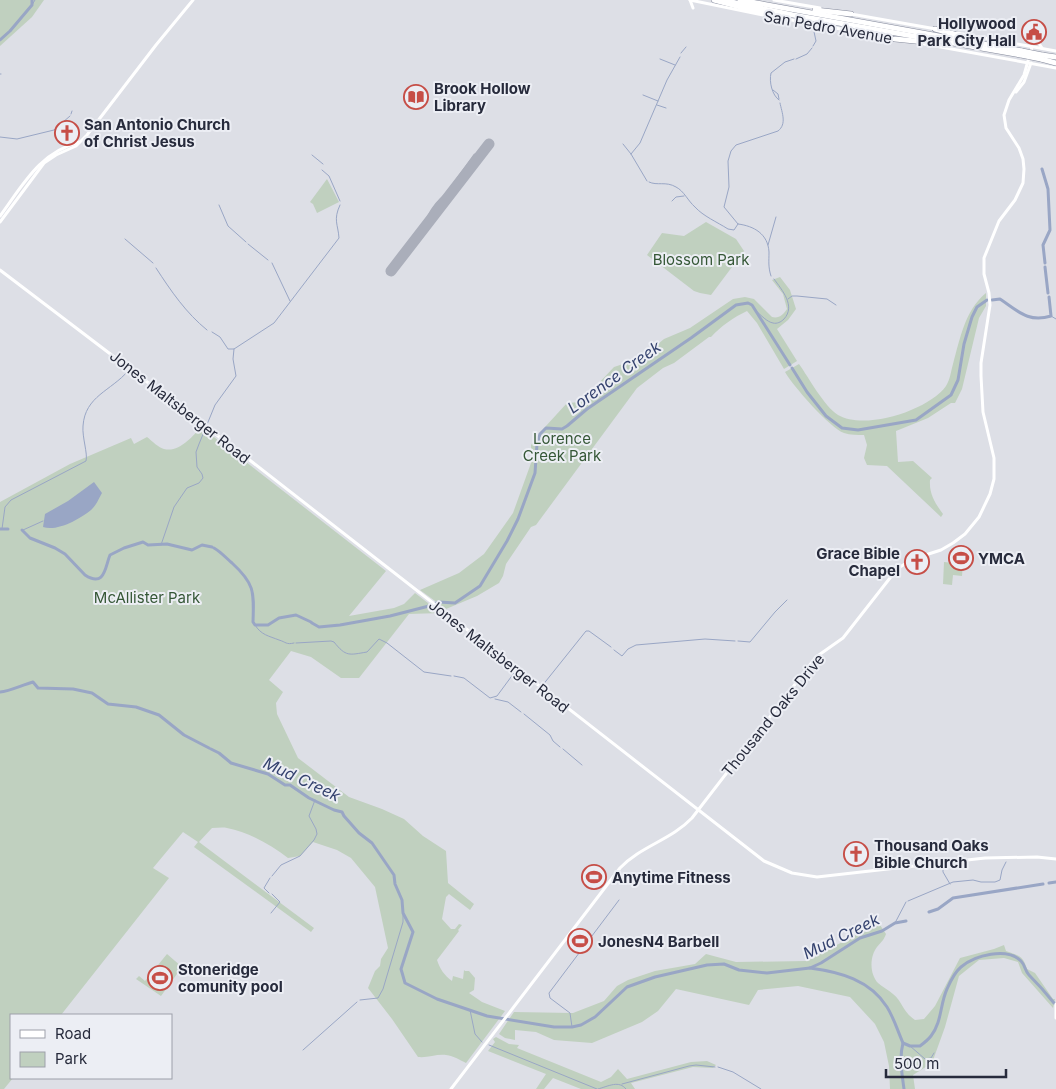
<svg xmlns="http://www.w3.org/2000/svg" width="1056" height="1089" font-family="Inter,sans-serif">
	<rect width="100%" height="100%" fill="#dddfe6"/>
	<g fill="#c0d0bf">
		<polygon points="0,0 44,0 32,17 0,46"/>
		<polygon points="327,179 339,202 317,213 313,204 310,202"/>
		<polygon points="706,222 736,239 744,251 711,295 700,293 694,291 647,255 662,233 684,236"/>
		<path d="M780 277 790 290 796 309 788 320 777 329 797 361 784 369 757 323 747 311C734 317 721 326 711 337H709L674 363 663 368 637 388 536 525 531 527 506 564 503 576 499 583 477 596 446 609 420 590 459 573 484 554 513 513 531 463V445L545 427 567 403 581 402 614 367 641 358 664 339 690 328 733 299 745 297 754 299 772 317C779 319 784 314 787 309L783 294 772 280Z"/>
		<path d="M986 293V306L979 318 962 389 955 403H951L928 418 896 431 898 462 913 461 932 478 930 480C929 494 935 503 943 514L941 517 887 466 867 465 864 458 867 445 864 435C858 435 850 435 844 433 830 428 793 386 785 372L799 364C809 378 824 406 838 415 865 431 929 410 946 386 950 380 951 371 953 364 960 339 965 310 986 293Z"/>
		<path d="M201 427 386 571 349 616 394 608 404 604 415 593 441 613 409 614 359 678H341L311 657 291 651 269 680 283 692 276 703 277 714 298 758 349 797 382 809 404 819 423 836 446 851 448 883 474 904 470 910 449 894 446 897 442 919 451 929H455L459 924 462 925 458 930 459 931 437 960C440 969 444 975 452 981L453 976 463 979 464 970 465 971H469L475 978 474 990 469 993 482 1002 505 1011 466 1063C460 1060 454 1056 446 1055 436 1054 428 1058 418 1057L392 1019 368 988 375 971 380 966 381 959 388 948 375 887 351 858 337 850 313 842 300 856 288 858C271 845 249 832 227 828 223 827 217 828 212 828L199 842 314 928 311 932 194 847 198 842 183 832 153 868 169 878 61 1015H11V1078H13L4 1089H0V502L70 464 131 438 134 444 147 437C152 441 159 448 164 449 179 453 193 436 201 427Z"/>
		<polygon points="944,562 953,563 953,568 954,563 963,563 962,576 953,575 952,585 943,584"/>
		<path d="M875 925H880L886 934C884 940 881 942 877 947 870 956 869 973 878 983 882 987 889 990 893 994 903 1002 902 1011 915 1020L924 1019 935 1006 960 958 994 949 1004 945 1006 951C1019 956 1023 955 1027 969L1035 973 1053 999H1055L1053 1008 1022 973 1018 962 1004 958 979 960 959 976 945 1027 932 1063 913 1075 915 1089H890L889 1066 884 1042 875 1024 850 997 798 986 758 990 749 1005 676 989 658 1011 642 1022 592 1043 554 1040 536 1032 515 1030V1040L505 1038 499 1034 514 1012 573 1013 604 1001 617 986 628 980 655 971 695 964 706 954 736 962 806 961Z"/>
		<polygon points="167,954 182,967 161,996 136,979 139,976 145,981"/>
		<polygon points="496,1037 509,1044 519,1045 517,1048 601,1082 611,1077 618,1069 627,1079 691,1062 707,1061 716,1065 713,1068 693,1067 631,1083 635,1089 581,1089 553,1078 544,1089 536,1089 546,1074 488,1051 495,1042 493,1039"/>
	</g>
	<path fill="#99a6c5" d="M94 482 102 493C99 498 96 506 91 510 80 519 57 532 43 527L45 514 68 501Z"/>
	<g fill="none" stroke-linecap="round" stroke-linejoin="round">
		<g stroke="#99a6c5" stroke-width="1">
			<polyline points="32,5 35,0"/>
			<polyline points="813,46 816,41 813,27"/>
			<polyline points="681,53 686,47"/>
			<polyline points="660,59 675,65"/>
			<polyline points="796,59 807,54 812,48"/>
			<polyline points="0,74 1,74"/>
			<polyline points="773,90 778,94 779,99"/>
			<polyline points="643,95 658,101"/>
			<path d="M779 100C772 95 769 82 771 73L785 62 794 59"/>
			<polyline points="657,105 666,108"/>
			<polyline points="71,114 72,111"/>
			<polyline points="0,137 17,139 54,130 70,116"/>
			<polyline points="623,144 631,154 647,181"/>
			<polyline points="631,154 640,143 667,80 680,57"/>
			<polyline points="312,155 323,164"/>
			<polyline points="322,170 329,176 340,201"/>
			<path d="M649 182C657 186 666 181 676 187 684 191 688 201 695 207 703 216 717 222 728 229L734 230 738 224"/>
			<polyline points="672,201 676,197 684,196"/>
			<polyline points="219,205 228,226 246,242"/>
			<polyline points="125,239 153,263"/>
			<polyline points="248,244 268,260"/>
			<polyline points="768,245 776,217"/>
			<polyline points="272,263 290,301"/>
			<path d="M156 268C171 291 186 313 207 330"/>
			<path d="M771 276C768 267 769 261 769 252 768 234 754 226 738 224L724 207 729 187 728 161 731 151 736 145 778 131C787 124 782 113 780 103"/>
			<polyline points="788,299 792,296 797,296 827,299 836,305"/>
			<path d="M756 311C761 315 767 322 773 323 777 324 781 322 784 319 796 306 782 290 774 279"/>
			<polyline points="1051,316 1056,319"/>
			<path d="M212 332 220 337 228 349H234L274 323 339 238C338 224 333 220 340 205"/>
			<path d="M2 529 5 507 11 500 86 461C88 454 82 437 83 426 85 396 111 391 128 371"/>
			<polyline points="23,530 43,521"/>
			<polyline points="161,545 174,507 187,488 199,483 203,478 202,474 197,467 196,452 199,444 215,405 236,376 233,359 234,349"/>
			<path d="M255 625C261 635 269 636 279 640 286 642 286 645 294 643"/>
			<polyline points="738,641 750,642 775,612 787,600"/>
			<path d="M296 643 331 641 334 642C346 657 349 655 367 652L379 639 387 643 424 672 451 676"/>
			<polyline points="614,650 622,656 628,649 636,645 705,639 735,641"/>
			<polyline points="454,676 464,678 490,698 497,696 514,673 529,685"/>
			<polyline points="542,686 586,631 589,631 611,647"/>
			<polyline points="495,699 508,702 521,712"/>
			<polyline points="524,714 550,735 553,741 560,747"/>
			<polyline points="563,749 582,765"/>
			<polyline points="943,866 943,872 950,884"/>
			<polyline points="272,876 281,865 300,856 314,840 317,834 316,829 309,816 315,800"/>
			<polyline points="269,893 264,888 270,878"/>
			<polyline points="908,901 953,882 973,880 981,882 995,882 1000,880 1002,870 1006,862"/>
			<polyline points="271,913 280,902 272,894"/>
			<polyline points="895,923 906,902"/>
			<polyline points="360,1000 378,998 383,989 403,922 403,913"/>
			<polyline points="470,1010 475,1034 482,1042"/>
			<polyline points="572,1027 570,1013 550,998 549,993 619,900"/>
			<polyline points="489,1045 597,1089"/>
			<polyline points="910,1046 925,1059 931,1058 934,1053"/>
			<polyline points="303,1050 357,1002"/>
			<polyline points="718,1067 733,1072 761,1089"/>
			<polyline points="622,1084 689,1066 696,1065 715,1067"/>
			<path d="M598 1089C609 1086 619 1080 626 1089"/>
		</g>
		<g stroke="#99a6c5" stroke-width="3">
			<polyline points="0,40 10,31 32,5 32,0"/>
			<polyline points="1042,169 1048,189 1050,230 1043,245 1045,263"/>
			<polyline points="1045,267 1048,293"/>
			<path d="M992 300 1000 299C1018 311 1028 323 1051 316L1049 297"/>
			<polyline points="792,368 807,392 826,416 842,428 858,430 916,420 951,395 958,380 964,344 972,317 977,307 987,300"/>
			<polyline points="0,529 8,529"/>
			<path d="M22 530 30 538 55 548 65 554 85 575C105 588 105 567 110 555L124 548 143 542 148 545 167 544 192 550 202 545 212 547"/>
			<path d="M214 548C221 552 226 558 232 563 255 584 254 592 253 622L255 625H268L279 618 296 615 311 622"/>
			<polyline points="312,623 319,627 340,625 390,616 429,606 439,602 455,603 480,586 507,541 518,519 535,473 537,444 540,434 546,428 562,429 567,426 587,409 691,338 736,305 748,303 752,305 790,365"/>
			<path d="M0 692C10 691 22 685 33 682L38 688 73 689 92 693 108 704 136 707 159 715 184 735 209 748"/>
			<polyline points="211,749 219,753 231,763 268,774 285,785 290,785 309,798 334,810 342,812 344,816 359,833 372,843 394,875 395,884 402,900 403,913 413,932 401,969 405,983 437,999 487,1016 554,1027 572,1027 581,1025 595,1017 627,987 655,977 707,965 724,964 739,970 767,973 810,968 821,963 860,938 882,931 895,923 906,921"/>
			<polyline points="1049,883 1056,882"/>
			<polyline points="929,912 938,909 953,898 1043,884"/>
			<path d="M810 968C840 972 870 980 887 1007 894 1018 898 1032 903 1043L910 1046H920C924 1043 928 1040 931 1036 942 1022 940 1004 947 989 950 982 955 972 961 967 975 955 1007 947 1021 961 1025 965 1025 971 1029 975 1038 984 1046 993 1054 1003"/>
			<path d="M903 1043C899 1058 902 1074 904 1089"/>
		</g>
		<path stroke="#aaaeba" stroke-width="4.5" d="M431 220 429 217C433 209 439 201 447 195L475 156"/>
		<polyline stroke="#aaaeba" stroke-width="11" points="391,271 489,144"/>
		<defs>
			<g id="highway">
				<polyline points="714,0 786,19"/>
				<polyline points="722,0 793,15 1021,55"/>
				<polyline points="740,0 1022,51"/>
				<polyline points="815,10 851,14"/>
				<polyline points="935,29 973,39"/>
				<polyline points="895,39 935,43"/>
				<polyline points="1042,55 1056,57"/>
				<polyline points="1041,59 1056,63"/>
			</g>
		</defs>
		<use href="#highway" stroke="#858a9c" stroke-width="6"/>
		<g stroke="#fff" stroke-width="3">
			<polyline points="690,0 763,15"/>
			<polyline points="690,0 693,8"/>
			<polyline points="774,0 820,8"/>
			<polyline points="851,14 936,29"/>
			<polyline points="786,19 895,39"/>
			<polyline points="957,33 1056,51"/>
			<polyline points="1038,42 1042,48"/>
			<polyline points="924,44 1056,68"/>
			<polyline points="1016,92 1024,82 1031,63"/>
			<path d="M0 216C23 185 39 153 79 142"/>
			<polyline points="0,222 44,163 56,155 76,146 87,135 156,45 193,0"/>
			<polyline points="0,270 247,458 764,861 792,873 817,877 985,858 1037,857 1056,859"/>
			<polyline points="1056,1004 1056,1018"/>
			<path d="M451 1089 620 868C641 846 671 840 692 818L816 657 843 638 890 578 900 567 913 559 941 550 953 543 965 534 979 517 990 494 994 479V458L983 412 981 376V363L990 305 989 293 984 274V258L999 221 1015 200 1023 183 1024 169 1023 159 1019 148 1006 128 1004 115 1009 100 1024 75 1032 47"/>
		</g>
		<use href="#highway" stroke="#fff" stroke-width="5"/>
		<defs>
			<g id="highway-bridge">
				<polyline points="1022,51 1042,55"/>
				<polyline points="1021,55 1041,59"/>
			</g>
		</defs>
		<use href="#highway-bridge" stroke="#858a9c" stroke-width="6" stroke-linecap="butt"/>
		<use href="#highway-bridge" stroke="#fff" stroke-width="5"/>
	</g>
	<defs>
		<symbol id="civic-ring" viewBox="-11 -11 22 22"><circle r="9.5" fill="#eceef4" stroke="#c64e47" stroke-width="1.5"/><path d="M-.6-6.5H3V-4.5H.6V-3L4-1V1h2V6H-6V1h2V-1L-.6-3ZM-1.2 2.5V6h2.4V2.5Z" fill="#c64e47"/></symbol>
		<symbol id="library-ring" viewBox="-11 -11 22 22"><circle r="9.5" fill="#eceef4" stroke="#c64e47" stroke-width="1.5"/><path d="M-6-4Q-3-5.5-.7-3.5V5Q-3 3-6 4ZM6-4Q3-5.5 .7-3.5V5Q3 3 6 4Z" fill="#c64e47"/></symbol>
		<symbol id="church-ring" viewBox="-11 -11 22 22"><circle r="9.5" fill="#eceef4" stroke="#c64e47" stroke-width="1.5"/><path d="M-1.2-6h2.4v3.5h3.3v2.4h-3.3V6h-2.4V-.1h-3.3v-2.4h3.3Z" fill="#c64e47"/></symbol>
		<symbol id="stadium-ring" viewBox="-11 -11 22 22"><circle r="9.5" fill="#eceef4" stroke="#c64e47" stroke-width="1.5"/><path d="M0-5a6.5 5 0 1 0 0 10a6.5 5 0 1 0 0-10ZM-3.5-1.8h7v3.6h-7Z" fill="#c64e47"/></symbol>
	</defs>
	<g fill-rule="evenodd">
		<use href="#civic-ring" x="1020" y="18" width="28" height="28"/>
		<use href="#library-ring" x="402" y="83" width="28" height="28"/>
		<use href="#church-ring" x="53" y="119" width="28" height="28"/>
		<use href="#stadium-ring" x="947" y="544" width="28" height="28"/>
		<use href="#church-ring" x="903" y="548" width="28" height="28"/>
		<use href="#church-ring" x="842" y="840" width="28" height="28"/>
		<use href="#stadium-ring" x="580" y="863" width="28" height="28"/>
		<use href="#stadium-ring" x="566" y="927" width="28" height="28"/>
		<use href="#stadium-ring" x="146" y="964" width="28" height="28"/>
	</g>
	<g text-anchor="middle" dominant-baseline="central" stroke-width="4" stroke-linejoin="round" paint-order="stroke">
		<g font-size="15" font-weight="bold" fill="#272b3c" stroke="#eceef4" text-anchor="start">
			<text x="1016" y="23" text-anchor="end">Hollywood<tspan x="1016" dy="17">Park City Hall</tspan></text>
			<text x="434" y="88">Brook Hollow<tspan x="434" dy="17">Library</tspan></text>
			<text x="84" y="124">San Antonio Church<tspan x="84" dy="17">of Christ Jesus</tspan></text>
			<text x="900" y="553" text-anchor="end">Grace Bible<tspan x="900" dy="17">Chapel</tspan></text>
			<text x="978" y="558">YMCA</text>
			<text x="874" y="845">Thousand Oaks<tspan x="874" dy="17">Bible Church</tspan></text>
			<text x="612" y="877">Anytime Fitness</text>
			<text x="598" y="941">JonesN4 Barbell</text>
			<text x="178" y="969">Stoneridge<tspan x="178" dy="17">comunity pool</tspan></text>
		</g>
		<g font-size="15" fill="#272b3c" stroke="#eceef4">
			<text transform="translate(828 27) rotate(10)">San Pedro Avenue</text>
			<text transform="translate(180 407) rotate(38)">Jones Maltsberger Road</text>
			<text transform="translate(499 656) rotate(38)">Jones Maltsberger Road</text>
			<text transform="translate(773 715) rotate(-51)">Thousand Oaks Drive</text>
		</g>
		<g font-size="15" fill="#355736" stroke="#eceef4">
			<text x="701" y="259">Blossom Park</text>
			<text x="562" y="438">Lorence<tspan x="562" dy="17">Creek Park</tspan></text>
			<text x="147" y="597">McAllister Park</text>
		</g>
		<g font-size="16" font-style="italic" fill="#34426e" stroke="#eceef4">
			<text transform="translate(614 377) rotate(-36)">Lorence Creek</text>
			<text transform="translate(302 779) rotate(25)">Mud Creek</text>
			<text transform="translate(841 936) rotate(-26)">Mud Creek</text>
		</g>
	</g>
	<rect x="10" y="1014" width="162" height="65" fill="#eceef4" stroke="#9da0aa"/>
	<rect x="20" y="1030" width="25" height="8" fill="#ffffff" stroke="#9da0aa"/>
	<text x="55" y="1039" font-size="15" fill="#272b3c">Road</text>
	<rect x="20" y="1052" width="25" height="15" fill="#c0d0bf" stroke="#9da0aa"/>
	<text x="55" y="1064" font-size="15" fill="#272b3c">Park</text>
	<path d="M886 1069v8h120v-8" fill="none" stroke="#272b3c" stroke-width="2.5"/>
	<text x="894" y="1069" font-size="15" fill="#272b3c" stroke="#eceef4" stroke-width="4" paint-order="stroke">500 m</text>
</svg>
